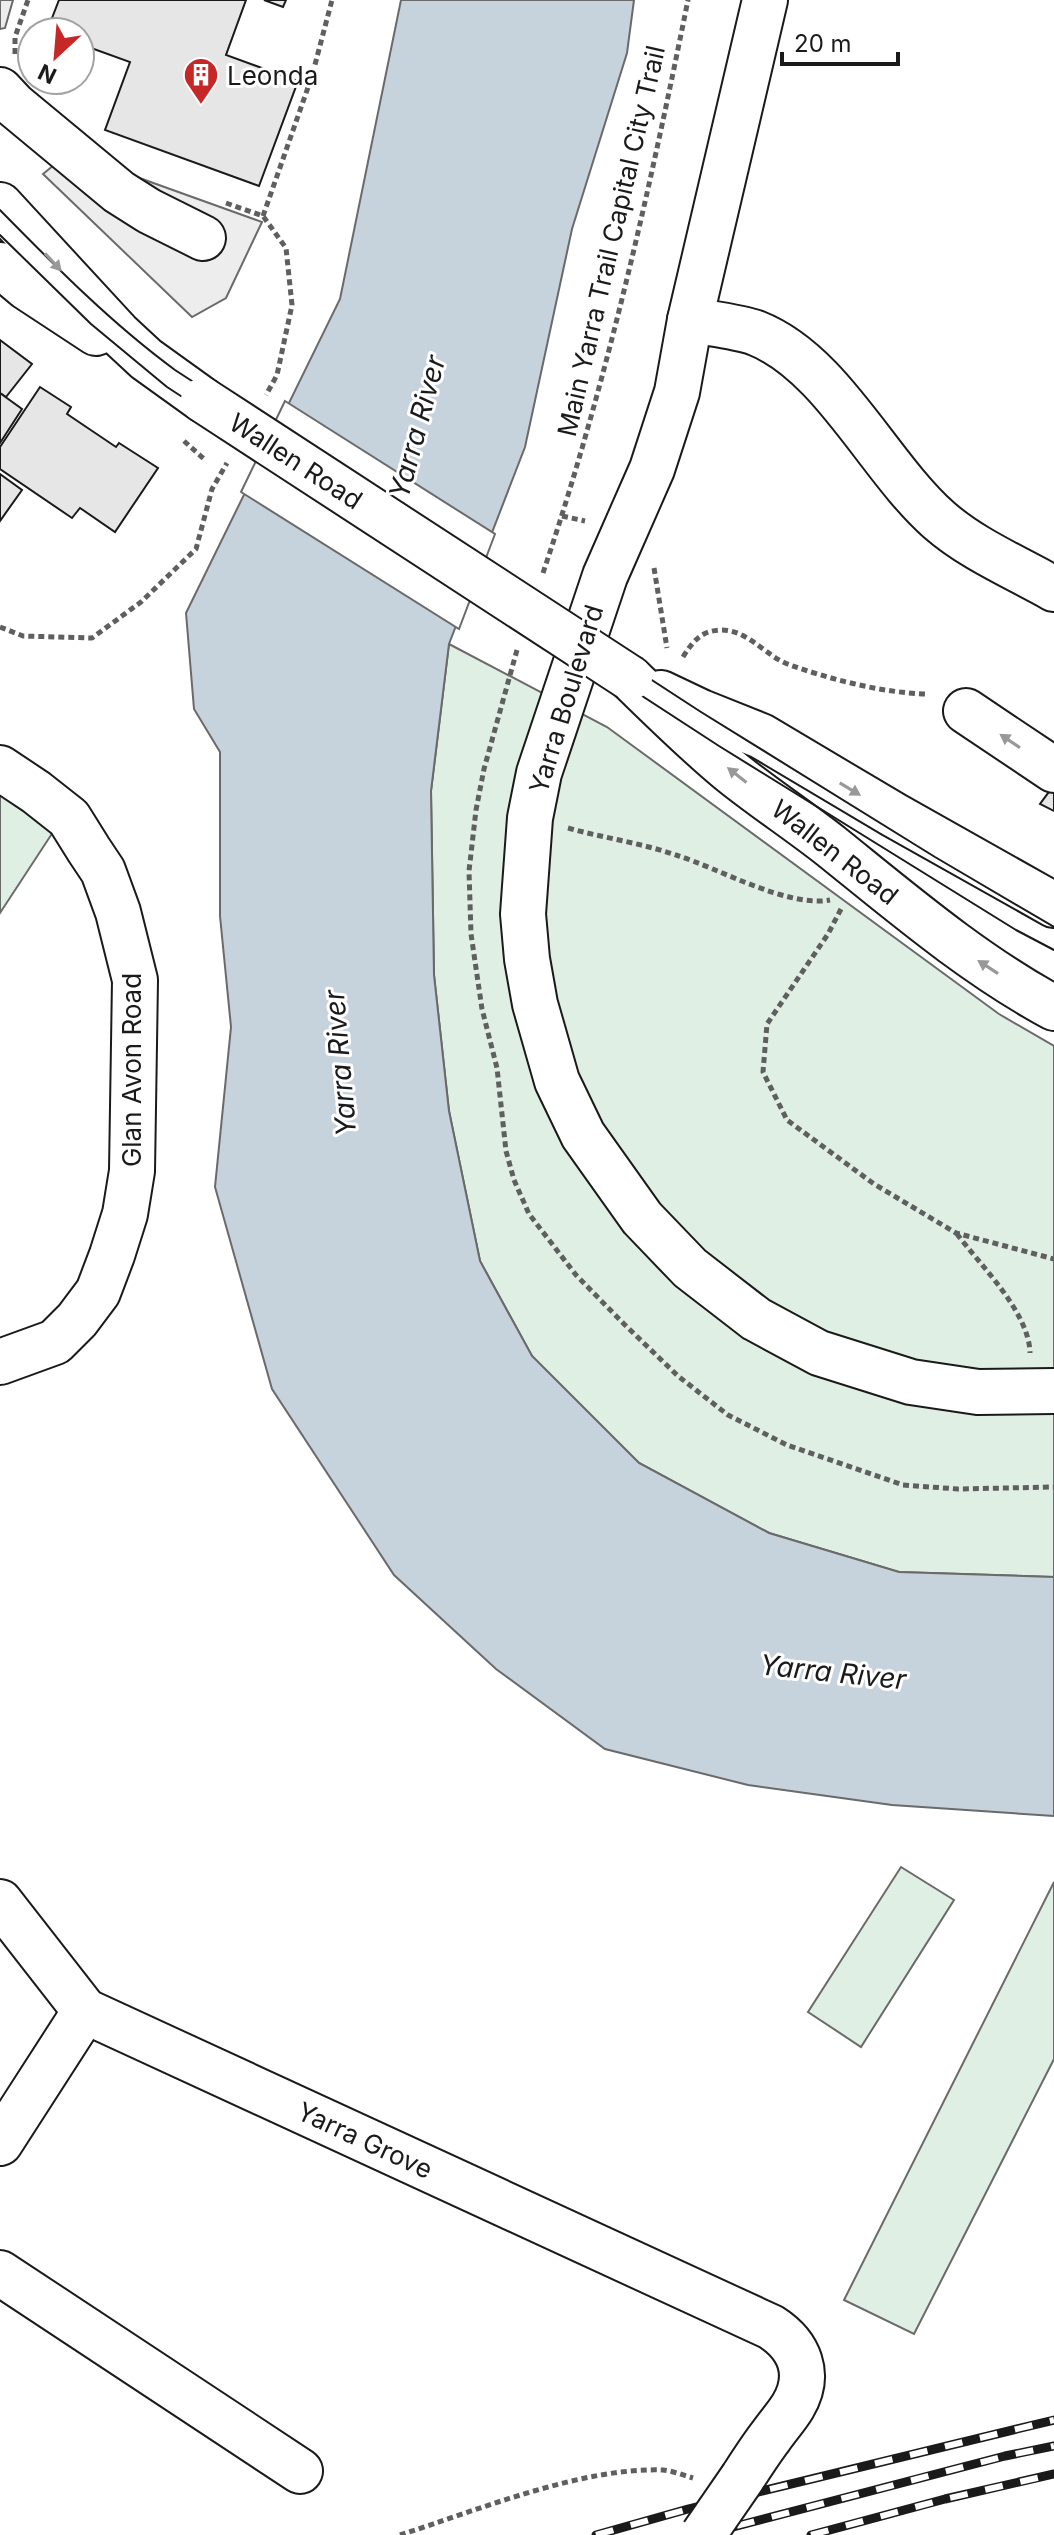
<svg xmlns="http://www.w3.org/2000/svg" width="1054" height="2535" font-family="Inter,sans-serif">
	<rect width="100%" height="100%" fill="#fff"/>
	<g fill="#e0efe3" stroke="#6a6a6a" stroke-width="2">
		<polygon points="449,644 607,727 999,1014 1054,1046 1054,1577 899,1572 769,1533 639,1463 532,1356 480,1261 449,1111 434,975 431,791"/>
		<polygon points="0,768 57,826 0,913"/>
		<polygon points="901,1867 954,1900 861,2047 808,2012"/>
		<polygon points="1054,1882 1054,2059 914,2334 844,2300"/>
	</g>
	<g fill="#ededed" stroke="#6a6a6a" stroke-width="2">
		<polygon points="0,0 13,0 5,28 0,29"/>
		<polygon points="83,141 120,171 262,222 226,298 192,317 43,174"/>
	</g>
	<polygon fill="#c6d2dc" stroke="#6a6a6a" stroke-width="2" points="401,0 634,0 627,53 572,229 525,447 449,644 431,791 434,975 449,1111 480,1261 532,1356 639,1463 769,1533 899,1572 1054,1577 1054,1816 892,1805 748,1785 605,1749 496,1669 394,1575 272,1389 215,1187 231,1027 220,916 220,752 194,709 186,613 340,299"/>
	<polygon fill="#fff" stroke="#6a6a6a" stroke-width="2" points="285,401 495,534 459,629 241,492"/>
	<g fill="#e6e6e6" stroke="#1a1a1a" stroke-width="2">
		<polygon points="59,0 246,0 226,55 298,81 259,186 105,130 130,62 80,44 80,32 47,31"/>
		<polygon points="264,0 286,0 283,7"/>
		<polygon points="0,340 32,364 6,397 0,393"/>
		<polygon points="40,387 71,407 67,414 116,447 119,443 158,468 115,532 80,508 72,518 0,469 0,447"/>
		<polygon points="0,393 22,409 0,443"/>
		<polygon points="0,474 22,490 0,521"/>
		<polygon points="1054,785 1054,811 1040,804"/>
	</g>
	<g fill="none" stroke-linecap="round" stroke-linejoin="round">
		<defs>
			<g id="minor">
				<polyline points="765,0 690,320 677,392 652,469 605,576 539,773 530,818 523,914 527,959 535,1004 557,1081 583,1135 642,1218 690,1268 756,1319 819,1353 911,1382 978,1392 1054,1391"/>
				<polyline points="0,90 14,105 119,192 149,211 203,238"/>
				<path d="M690 320C711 324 736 326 756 333 832 363 878 466 939 520 972 549 1015 567 1054 589"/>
				<polyline points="966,711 1054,770"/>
				<polyline points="0,768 36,792 69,818 89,850 103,871 118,912 135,980 132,1171 125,1214 112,1255 98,1292 77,1320 55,1342 0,1362"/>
				<path d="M0 1902 85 2011 771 2327C799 2345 812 2374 793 2406 787 2416 778 2426 771 2436 761 2449 752 2463 743 2477"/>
				<polyline points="0,2143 85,2011"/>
				<polyline points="0,2273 300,2471"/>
			</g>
			<g id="major">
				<polyline points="0,205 118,333 146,359 203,400"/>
				<polyline points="0,265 26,287 96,333"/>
				<path d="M630 678C663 710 694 741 729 770 762 797 798 820 832 847 904 905 973 964 1054 1008"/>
				<polyline points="661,693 701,712 761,736 894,815 1054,905"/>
			</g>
		</defs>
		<use href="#minor" stroke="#1a1a1a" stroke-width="48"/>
		<use href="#major" stroke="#1a1a1a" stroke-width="48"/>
		<g stroke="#5f5f5f" stroke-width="5" stroke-dasharray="6 4" stroke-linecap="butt">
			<polyline points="15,54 15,37 28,0"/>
			<polyline points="226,203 263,216 286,248 292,305 277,375 266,395"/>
			<polyline points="263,216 312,76 332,0"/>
			<polyline points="184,441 204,459"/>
			<polyline points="562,516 585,521"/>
			<polyline points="654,568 667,648"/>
			<path d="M543 573C606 386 649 193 688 0"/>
			<polyline points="0,627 23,636 92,638 141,602 196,549 212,489 227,463"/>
			<polyline points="517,650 484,769 476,810 469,871 471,934 482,1009 497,1068 506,1151 514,1180 529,1214 576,1275 624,1324 678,1376 728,1415 787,1445 903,1485 958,1489 1054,1487"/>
			<path d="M683 657C693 641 701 631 720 630 748 629 766 657 790 665 833 680 883 693 928 694"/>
			<path d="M568 828C604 838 641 843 676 855 718 868 788 908 830 900"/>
			<polyline points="841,909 828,934 767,1024 763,1072 787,1120 874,1184 956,1233 1054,1259"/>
			<path d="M957 1234C981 1266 1029 1312 1030 1353"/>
			<path d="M400 2535C478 2510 582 2467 663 2470 673 2471 683 2475 693 2478"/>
		</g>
		<use href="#minor" stroke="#fff" stroke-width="44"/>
		<use href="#major" stroke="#fff" stroke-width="44"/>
		<g stroke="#1a1a1a" stroke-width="2">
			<path d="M0 210C56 267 111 323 175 370L701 712 935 857 1054 927"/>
			<polyline points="0,235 91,324 167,387 719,746 1016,930 1054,950"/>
		</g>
		<defs>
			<g id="rail">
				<polyline points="596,2535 688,2509 1054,2420"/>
				<polyline points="702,2535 1005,2456 1054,2446"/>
				<polyline points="811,2535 945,2499 1054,2474"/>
			</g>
		</defs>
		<use href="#rail" stroke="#1a1a1a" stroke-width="9"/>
		<use href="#rail" stroke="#fff" stroke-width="6" stroke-dasharray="18" stroke-linecap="butt"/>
		<defs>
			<polyline id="minor-bridge" points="703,2535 743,2477"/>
			<polyline id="major-bridge" points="203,400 630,678"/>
		</defs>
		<use href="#minor-bridge" stroke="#1a1a1a" stroke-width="48" stroke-linecap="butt"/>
		<use href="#major-bridge" stroke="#1a1a1a" stroke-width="48" stroke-linecap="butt"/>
		<use href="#minor-bridge" stroke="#fff" stroke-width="44"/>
		<use href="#major-bridge" stroke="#fff" stroke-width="44"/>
	</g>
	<defs><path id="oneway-solid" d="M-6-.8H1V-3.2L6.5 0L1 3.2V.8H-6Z" transform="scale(2)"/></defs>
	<g fill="#989898">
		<use href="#oneway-solid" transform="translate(53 262) rotate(47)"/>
		<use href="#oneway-solid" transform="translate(1010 741) rotate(-146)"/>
		<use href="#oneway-solid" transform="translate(737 775) rotate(-142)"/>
		<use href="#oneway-solid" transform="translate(850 789) rotate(31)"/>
		<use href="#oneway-solid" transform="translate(988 967) rotate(-147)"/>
	</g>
	<defs>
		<symbol id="building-pin" viewBox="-11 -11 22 30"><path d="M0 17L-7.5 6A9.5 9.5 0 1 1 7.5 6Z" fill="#c62828" stroke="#fff"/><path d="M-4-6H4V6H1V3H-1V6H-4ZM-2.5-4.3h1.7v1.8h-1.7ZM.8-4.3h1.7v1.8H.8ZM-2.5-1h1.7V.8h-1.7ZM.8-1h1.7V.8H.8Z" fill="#fff"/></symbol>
	</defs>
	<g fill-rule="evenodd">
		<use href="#building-pin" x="181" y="55" width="40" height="54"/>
	</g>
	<g text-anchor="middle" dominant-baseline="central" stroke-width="6" stroke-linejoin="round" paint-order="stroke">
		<g font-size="26" fill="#1a1a1a" stroke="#fff" text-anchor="start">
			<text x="227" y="75">Leonda</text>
		</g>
		<g font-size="26" fill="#1a1a1a" stroke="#fff">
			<text transform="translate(611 241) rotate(-77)">Main Yarra Trail Capital City Trail</text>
			<text transform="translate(296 461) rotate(33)">Wallen Road</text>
			<text transform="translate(566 699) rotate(-73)">Yarra Boulevard</text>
			<text transform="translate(835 852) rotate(38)">Wallen Road</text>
			<text transform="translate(131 1070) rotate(-90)">Glan Avon Road</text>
			<text transform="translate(365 2140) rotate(25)">Yarra Grove</text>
		</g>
		<g font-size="28" font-style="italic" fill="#1a1a1a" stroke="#fff">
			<text transform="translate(417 427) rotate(-75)">Yarra River</text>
			<text transform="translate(340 1063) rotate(-95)">Yarra River</text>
			<text transform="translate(833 1672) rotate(6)">Yarra River</text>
		</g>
	</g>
	<g transform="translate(56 56) rotate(206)"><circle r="38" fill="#ffffff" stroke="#a3a3a3" stroke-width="2"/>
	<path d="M0-6L14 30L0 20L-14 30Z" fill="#c62828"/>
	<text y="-12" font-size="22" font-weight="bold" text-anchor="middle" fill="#1a1a1a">N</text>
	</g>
	<path d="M782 52v12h116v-12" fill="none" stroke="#1a1a1a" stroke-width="4"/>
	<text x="794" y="52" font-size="24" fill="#1a1a1a" stroke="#ffffff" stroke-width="6" paint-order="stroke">20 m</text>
</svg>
